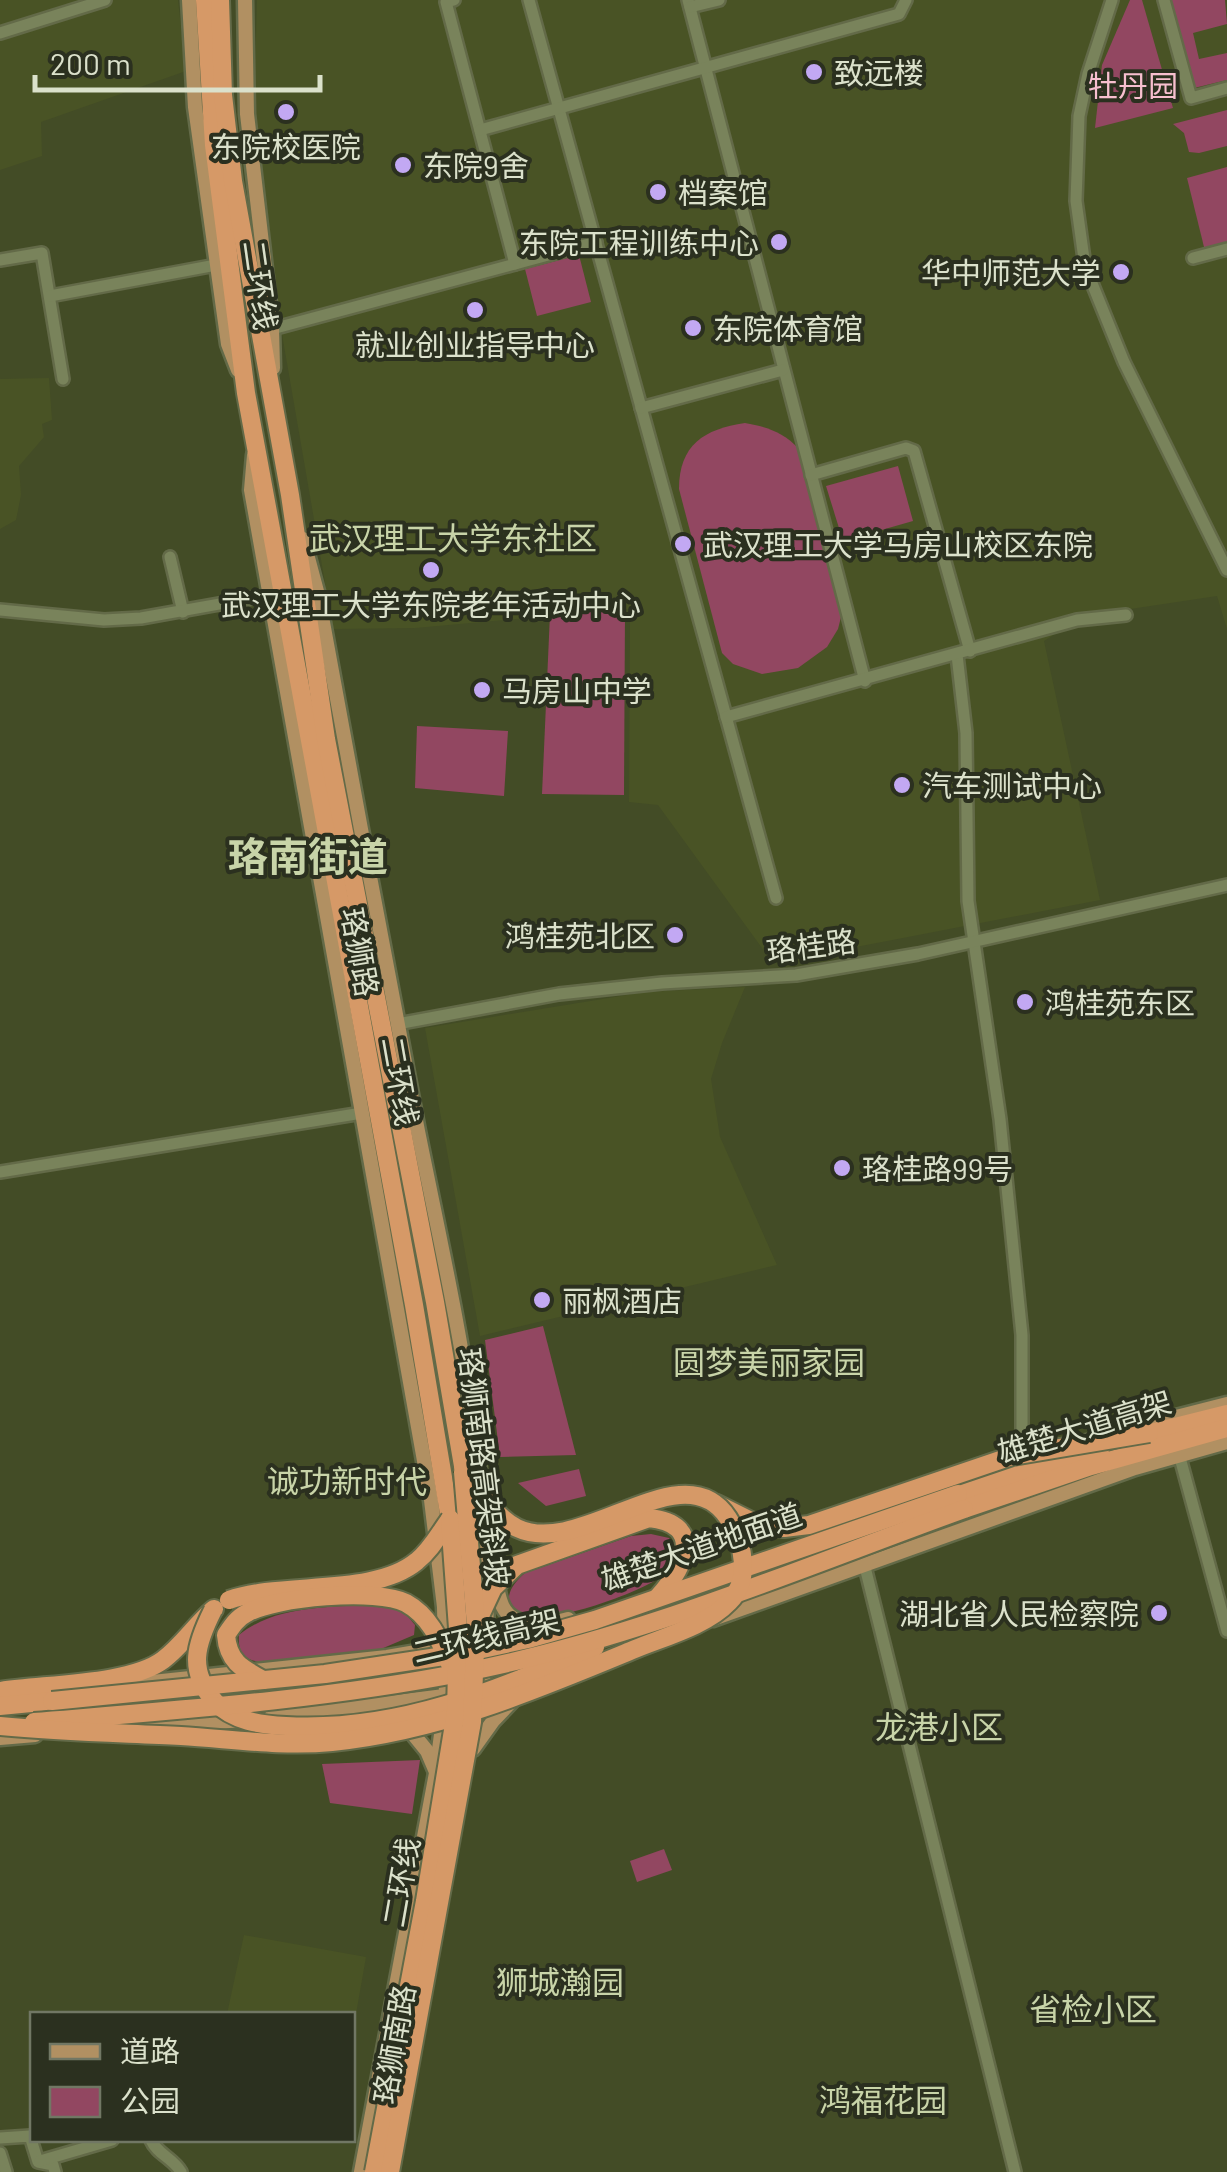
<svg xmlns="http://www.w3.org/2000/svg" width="1227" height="2172" font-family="Barlow,'Noto Sans SC',sans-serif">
	<rect width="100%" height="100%" fill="#434c26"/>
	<g fill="#495325">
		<polygon points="0,0 178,0 186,71 41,122 42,156 0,170"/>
		<polygon points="257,0 1227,0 1227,629 1217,596 1077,617 1077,620 1044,641 1100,900 773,963 658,805 629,802 630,609 415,628 333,629 269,259 254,114"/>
		<polygon points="49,378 52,420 42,424 44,437 19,466 21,495 16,520 0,529 0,379"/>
		<polygon points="745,987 722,1043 711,1079 720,1137 777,1265 480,1336 425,1028 645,992"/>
		<polygon points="244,1935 366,1957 353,2031 352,2014 227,2014"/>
	</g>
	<g fill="#924761">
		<polygon points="1130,0 1142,0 1173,108 1095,128 1102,65"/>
		<polygon points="1171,0 1225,0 1227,24 1193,33 1199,59 1227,53 1227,80 1194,88"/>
		<polygon points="1227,110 1227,146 1199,153 1189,152 1184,133 1173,124"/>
		<polygon points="1227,167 1227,245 1205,251 1187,178"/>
		<polygon points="579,255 591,302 537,316 525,269"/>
		<path d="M745 423C767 427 783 432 799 449L842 613 838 629 827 647 798 668 762 674 733 664 722 653 679 489C679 445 704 429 745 423Z"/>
		<polygon points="898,466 913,521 843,541 826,486"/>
		<polygon points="625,609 624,795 542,794 550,614"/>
		<polygon points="417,726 508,731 504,796 415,788"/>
		<polygon points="543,1326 576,1455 500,1457 485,1340"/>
		<polygon points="579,1469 586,1496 546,1506 518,1483"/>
		<path d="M651 1534 669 1538 677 1547C675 1553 674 1564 670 1569 654 1589 564 1619 538 1617 504 1614 500 1594 525 1573L631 1536Z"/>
		<path d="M378 1604 404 1612 415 1625 414 1635 381 1649 267 1663C248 1661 237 1656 239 1635 277 1604 331 1608 378 1604Z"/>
		<polygon points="420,1760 412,1814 330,1803 322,1764"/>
		<polygon points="664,1849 672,1870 637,1882 630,1861"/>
	</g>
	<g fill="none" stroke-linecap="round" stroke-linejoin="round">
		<defs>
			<g id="minor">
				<polyline points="454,0 446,2 515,264 596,242"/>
				<polyline points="529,0 776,898"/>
				<polyline points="688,0 865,681"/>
				<polyline points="1112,0 1088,74 1079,116 1076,201 1085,266 1124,362 1227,570"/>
				<polyline points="1164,0 1191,98 1227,88"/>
				<polyline points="690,7 719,0"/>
				<polyline points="0,33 105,0"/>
				<polyline points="480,130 899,14 906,0"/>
				<polyline points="1193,258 1227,249"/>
				<polyline points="0,260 42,253 63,379"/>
				<polyline points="50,296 216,265"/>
				<polyline points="272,329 515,264"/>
				<polyline points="641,408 783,370"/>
				<polyline points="811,475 906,448 914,451 970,651"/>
				<polyline points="170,557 183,612"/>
				<polyline points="0,610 104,620 141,618 270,595"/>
				<polyline points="957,655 966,733 968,901 1000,1119 1022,1335 1022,1456"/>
				<polyline points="726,717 1077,620 1126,615"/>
				<polyline points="397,1024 559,994 662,983 796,975 918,954 1227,885"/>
				<polyline points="0,1172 362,1113"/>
				<polyline points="1179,1454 1227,1631"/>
				<polyline points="864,1563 1015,2172"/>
				<polyline points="0,2138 30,2136 38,2162 53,2165 55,2172"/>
				<path d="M151 2140C157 2154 173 2158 181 2172"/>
				<polyline points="0,2153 6,2172"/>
				<polyline points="40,2161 112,2140"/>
			</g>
			<g id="major">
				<polyline points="189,0 195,107 228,344 238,370"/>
				<polyline points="245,0 247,114 272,329 273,368"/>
				<polyline points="254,455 251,490 431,1500 444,1607 446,1696 436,1773 361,2172"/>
				<path d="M303 539 318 595C351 774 383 952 418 1131 454 1310 504 1517 481 1700"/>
				<polyline points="1133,1428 1227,1404"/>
				<polyline points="915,1500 1036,1458"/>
				<path d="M486 1529C502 1561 484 1624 533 1623"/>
				<polyline points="713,1619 1135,1468 1227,1442"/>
				<polyline points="497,1637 568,1619"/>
				<polyline points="105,1687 387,1657 451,1646"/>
				<polyline points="270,1718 452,1695"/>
				<polyline points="405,1724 427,1751 436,1772"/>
				<polyline points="141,1727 244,1720"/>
				<polyline points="0,1738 35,1735"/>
				<polyline points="473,1749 493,1721 512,1701"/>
			</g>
			<g id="highway">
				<polyline points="205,0 214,145 246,393 414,1305 450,1519"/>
				<polyline points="220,0 223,95 233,181 290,495 326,739 435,1302 463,1466"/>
				<polyline points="1135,1437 1227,1414"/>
				<polyline points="958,1494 1101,1447"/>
				<polyline points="717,1504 757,1524"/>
				<polyline points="964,1509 1091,1466 1227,1428"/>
				<path d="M0 1691C43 1684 130 1685 163 1660 182 1646 196 1624 214 1609"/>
				<polyline points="0,1706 52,1701"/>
			</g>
		</defs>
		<use href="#minor" stroke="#636a48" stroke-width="16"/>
		<use href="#major" stroke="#636a48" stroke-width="19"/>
		<use href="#highway" stroke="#636a48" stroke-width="22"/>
		<use href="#minor" stroke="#79835b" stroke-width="11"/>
		<use href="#major" stroke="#b19062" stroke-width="14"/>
		<use href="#highway" stroke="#d69967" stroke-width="18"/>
		<defs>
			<g id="highway-bridge">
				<polyline points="757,1524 784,1528 809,1525 1012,1456 1149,1433"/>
				<path d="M229 1600C283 1581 374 1597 417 1561 431 1550 439 1534 450 1519"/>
				<path d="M213 1610C196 1644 187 1670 215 1702 233 1721 261 1725 286 1726 397 1732 496 1691 595 1647"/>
				<path d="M478 1620 493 1588 517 1565 649 1518C706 1524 684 1568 658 1597"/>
				<path d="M263 1680C241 1668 228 1661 226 1635 232 1626 237 1618 247 1613 274 1597 378 1588 406 1603 430 1616 440 1641 450 1664"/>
				<polyline points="52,1701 325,1674 464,1653 528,1639 595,1620 958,1494"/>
				<path d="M34 1722C178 1710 323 1700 465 1672 636 1639 801 1568 964 1509"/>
				<path d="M0 1726C60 1732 121 1733 181 1736 231 1739 282 1747 332 1742 440 1731 536 1690 635 1649 664 1637 706 1626 729 1602 751 1580 744 1543 728 1518 683 1449 581 1559 517 1528 493 1516 478 1488 463 1466"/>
				<polyline points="374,2172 425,1901 456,1712 458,1628 450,1519"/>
				<polyline points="390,2172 472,1722 476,1625 463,1472"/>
			</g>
		</defs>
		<use href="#highway-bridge" stroke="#636a48" stroke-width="22" stroke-linecap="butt"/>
		<use href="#highway-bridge" stroke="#d69967" stroke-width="18"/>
	</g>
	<g fill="#c2a8f3" stroke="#2b301f" stroke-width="4">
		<circle cx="814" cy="72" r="10"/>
		<circle cx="286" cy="112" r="10"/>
		<circle cx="403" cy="165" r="10"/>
		<circle cx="658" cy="192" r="10"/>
		<circle cx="779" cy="242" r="10"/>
		<circle cx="1121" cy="272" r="10"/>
		<circle cx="475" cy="310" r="10"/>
		<circle cx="693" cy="328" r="10"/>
		<circle cx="683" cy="544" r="10"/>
		<circle cx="431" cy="570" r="10"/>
		<circle cx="482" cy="690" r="10"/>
		<circle cx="902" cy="785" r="10"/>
		<circle cx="675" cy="935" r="10"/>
		<circle cx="1025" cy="1002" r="10"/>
		<circle cx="842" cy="1168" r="10"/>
		<circle cx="542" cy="1300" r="10"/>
		<circle cx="1159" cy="1613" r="10"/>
	</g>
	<g text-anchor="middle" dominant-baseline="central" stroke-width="8" stroke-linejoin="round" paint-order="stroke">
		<g font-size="30" fill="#dbe1cb" stroke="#2b301f" text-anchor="start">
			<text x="834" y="72">致远楼</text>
			<text x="286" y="146" text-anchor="middle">东院校医院</text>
			<text x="423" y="165">东院9舍</text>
			<text x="678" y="192">档案馆</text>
			<text x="759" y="242" text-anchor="end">东院工程训练中心</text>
			<text x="1101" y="272" text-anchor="end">华中师范大学</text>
			<text x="713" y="328">东院体育馆</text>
			<text x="475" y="344" text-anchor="middle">就业创业指导中心</text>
			<text x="703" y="544">武汉理工大学马房山校区东院</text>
			<text x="431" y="604" text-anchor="middle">武汉理工大学东院老年活动中心</text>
			<text x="502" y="690">马房山中学</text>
			<text x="922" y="785">汽车测试中心</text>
			<text x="655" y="935" text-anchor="end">鸿桂苑北区</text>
			<text x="1045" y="1002">鸿桂苑东区</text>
			<text x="862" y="1168">珞桂路99号</text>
			<text x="562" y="1300">丽枫酒店</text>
			<text x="1139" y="1613" text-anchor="end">湖北省人民检察院</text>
		</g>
		<g font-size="30" fill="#f7bfcf" stroke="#2b301f">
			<text x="1133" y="85">牡丹园</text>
		</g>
		<g font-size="30" fill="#dbe1cb" stroke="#2b301f">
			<text transform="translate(261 285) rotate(82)">二环线</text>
			<text transform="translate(811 945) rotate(-7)">珞桂路</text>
			<text transform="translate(361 952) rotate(80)">珞狮路</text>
			<text transform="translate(401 1081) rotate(80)">二环线</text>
			<text transform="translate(1084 1426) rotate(-17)">雄楚大道高架</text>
			<text transform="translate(485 1467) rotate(83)">珞狮南路高架斜坡</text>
			<text transform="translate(701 1546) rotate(-19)">雄楚大道地面道</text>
			<text transform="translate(486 1635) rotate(-13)">二环线高架</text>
			<text transform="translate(400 1882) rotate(-80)">二环线</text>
			<text transform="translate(393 2044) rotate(-80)">珞狮南路</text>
		</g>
		<g font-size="32" fill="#c8d4a8" stroke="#2b301f">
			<text x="453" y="537">武汉理工大学东社区</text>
			<text x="769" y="1361">圆梦美丽家园</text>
			<text x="347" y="1480">诚功新时代</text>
			<text x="939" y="1726">龙港小区</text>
			<text x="560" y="1981">狮城瀚园</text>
			<text x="1093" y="2008">省检小区</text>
			<text x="883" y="2099">鸿福花园</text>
		</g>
		<g font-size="40" font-weight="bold" fill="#c8d4a8" stroke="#2b301f">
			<text x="308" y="855">珞南街道</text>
		</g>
	</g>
	<rect x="30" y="2012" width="325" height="130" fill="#2b301f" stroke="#717764" stroke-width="2.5"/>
	<rect x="50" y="2044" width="50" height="15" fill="#b19062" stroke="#717764" stroke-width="2.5"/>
	<text x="120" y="2062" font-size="30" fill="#dbe1cb">道路</text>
	<rect x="50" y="2087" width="50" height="30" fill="#924761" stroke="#717764" stroke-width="2.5"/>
	<text x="120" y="2112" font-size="30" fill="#dbe1cb">公园</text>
	<path d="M35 75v15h285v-15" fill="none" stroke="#dbe1cb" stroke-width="5"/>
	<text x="50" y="75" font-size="30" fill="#dbe1cb" stroke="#2b301f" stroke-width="8" paint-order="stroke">200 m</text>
</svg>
